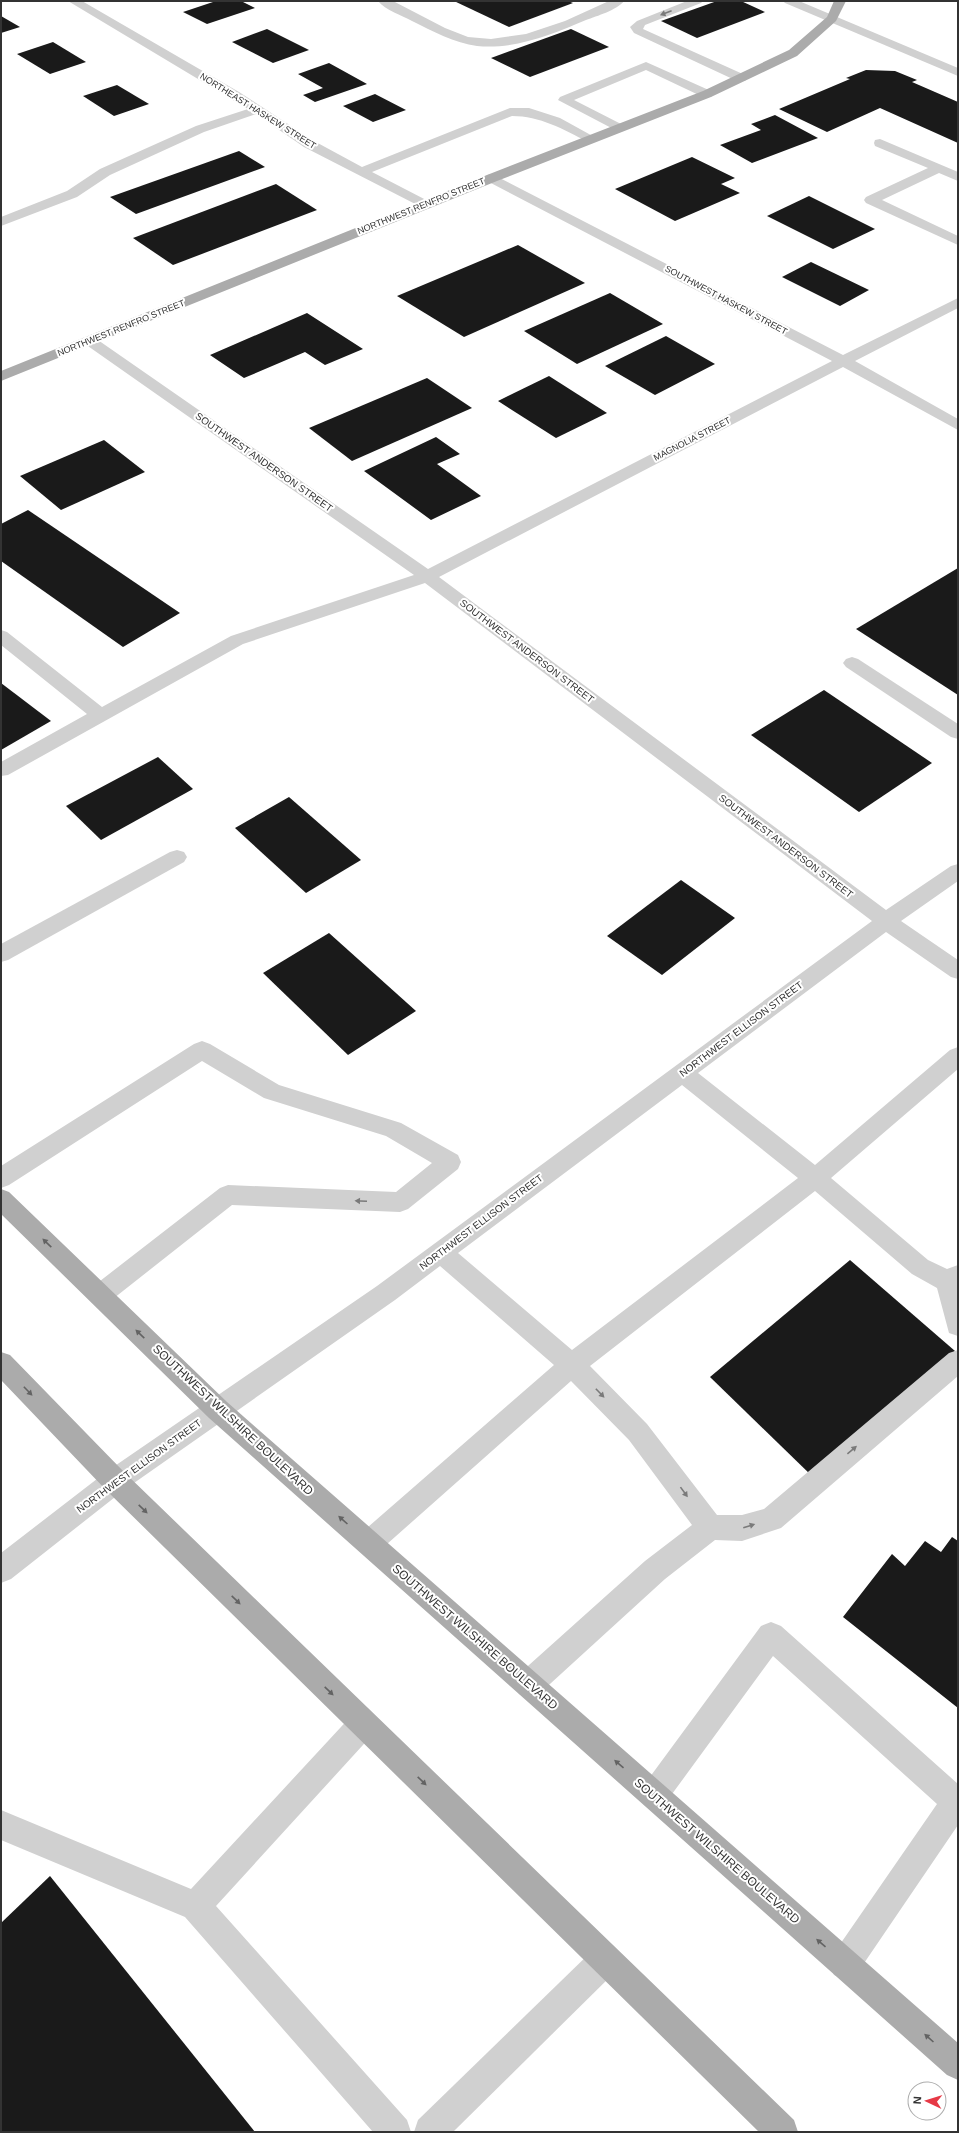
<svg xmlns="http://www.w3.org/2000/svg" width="959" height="2133" font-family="Helvetica,sans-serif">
	<rect width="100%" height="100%" fill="#fff"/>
	<g fill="#1a1a1a">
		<polygon points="216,1 241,1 255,8 207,24 183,12"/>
		<polygon points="454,1 568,1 573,3 509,27"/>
		<polygon points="717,1 741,1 765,12 697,38 661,21"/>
		<polygon points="1,16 20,27 1,33"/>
		<polygon points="267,29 309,50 273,63 232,42"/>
		<polygon points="571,29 609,47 530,77 491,58"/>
		<polygon points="53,42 86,62 50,74 17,54"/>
		<polygon points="329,63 367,84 315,102 303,95 323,88 298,74"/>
		<polygon points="866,70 895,71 917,80 912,82 958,102 958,143 880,108 827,132 779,109 850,79 846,78"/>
		<polygon points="117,85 149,104 114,116 83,96"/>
		<polygon points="375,94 406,110 373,122 343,106"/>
		<polygon points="775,115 818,138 752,163 720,145 761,130 751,124"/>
		<polygon points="239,151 265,167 136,214 110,197"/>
		<polygon points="692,157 735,178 721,184 740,193 675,221 615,189"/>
		<polygon points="276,184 317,210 173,265 133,238"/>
		<polygon points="809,196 875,229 833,249 767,216"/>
		<polygon points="518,245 585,283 464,337 397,296"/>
		<polygon points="811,262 869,290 840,306 782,277"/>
		<polygon points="610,293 663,324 577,364 524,331"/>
		<polygon points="307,313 363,349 325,365 305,352 244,378 210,355"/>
		<polygon points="666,336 715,364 655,395 605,366"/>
		<polygon points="549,376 607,413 556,438 498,401"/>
		<polygon points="427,378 472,408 352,461 309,428"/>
		<polygon points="436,437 460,454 437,464 481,496 431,520 364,471"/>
		<polygon points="104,440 145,472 61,510 20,476"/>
		<polygon points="28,510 180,613 123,647 1,561 1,524"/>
		<polygon points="958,568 958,695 856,629"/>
		<polygon points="1,683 51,721 1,750"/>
		<polygon points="824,690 932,763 859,812 751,735"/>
		<polygon points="158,757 193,789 101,840 66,806"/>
		<polygon points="289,797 361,860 306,893 235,828"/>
		<polygon points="681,880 735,918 662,975 607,936"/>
		<polygon points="329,933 416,1011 348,1055 263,973"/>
		<polygon points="850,1260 955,1351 814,1478 710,1377"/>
		<polygon points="952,1537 958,1541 958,1708 843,1617 892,1554 905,1566 925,1541 941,1552"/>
		<polygon points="50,1876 255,2132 1,2132 1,1923"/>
	</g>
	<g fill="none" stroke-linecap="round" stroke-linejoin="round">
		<g fill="#d0d0d0" fill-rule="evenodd">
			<path d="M68 1H82L239 92 314 141 362 167 510 108H529L560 118 598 139 592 143 588 142C563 129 540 116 512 116L372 172 430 202 432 205 425 209 304 147 256 114 204 132 110 175 77 197 1 226V217L67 191 100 169 196 126 248 109Z"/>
			<path d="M378 1H393L445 28 468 37 491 39 526 34 565 21 609 1H624C617 10 597 16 586 20 553 34 514 50 477 46 455 43 432 31 412 21 403 16 385 10 378 1Z"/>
			<polygon points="687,1 703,1 701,3 645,25 643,29 745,75 747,78 745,81 737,81 634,33 630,27 637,21"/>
			<polygon points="783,1 799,1 958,68 958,76 785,3"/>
			<polygon points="646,62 711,91 713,94 711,97 703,97 646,70 574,100 623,125 625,128 623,131 619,132 558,100 560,97"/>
			<polygon points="880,139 958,172 958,181 939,173 882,200 958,236 958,245 866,203 864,200 866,197 928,168 875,146 874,143 875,140"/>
			<path d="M492 174 843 355 958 298V308L855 361 958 419V430L843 367 439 577 886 910 951 866 958 864V881L901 921 958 960V979L951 977 886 932 698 1073 815 1165 950 1050 958 1047V1069L831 1178 928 1260 947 1269 958 1265V1336L949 1333 937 1288 912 1274 815 1191 590 1366 647 1424 717 1515H742L764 1509 949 1353 958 1350V1376L781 1528 742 1541 715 1540 665 1579 539 1694 529 1698 519 1694 515 1684 519 1674 645 1561 692 1525 629 1440 571 1381 378 1552 369 1556 360 1552 356 1543 360 1534 554 1365 440 1266 395 1300 124 1490 11 1579 1 1583V1553L106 1472 377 1286 872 921 425 583 243 644 8 775 1 776V762L87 714 1 645V630L7 632 102 707 231 636 414 575 85 344 83 341 85 338H95L428 569 832 361 487 181 485 178 487 175ZM682 1085 798 1178 572 1350 458 1253Z"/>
			<polygon points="852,657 858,659 958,724 958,739 951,737 846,667 843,663 846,659"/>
			<polygon points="177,850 184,852 187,857 184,862 8,960 1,962 1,944 170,852"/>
			<polygon points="202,1041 210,1044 279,1085 401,1123 458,1155 461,1162 458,1169 408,1209 400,1212 232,1205 109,1302 100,1306 91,1302 88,1295 91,1288 220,1188 228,1185 396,1192 432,1163 386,1136 264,1098 202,1061 9,1185 1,1188 1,1166 194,1044"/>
			<polygon points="771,1622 781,1626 958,1784 958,1825 856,1975 845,1980 834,1975 829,1964 834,1953 937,1804 773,1656 664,1805 654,1810 644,1805 639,1795 644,1785 761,1626"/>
			<polygon points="363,1710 373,1714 377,1724 373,1734 216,1906 407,2120 411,2132 373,2132 185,1917 1,1840 1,1810 191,1889 353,1714"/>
			<polygon points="605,1945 616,1949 620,1960 616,1971 453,2132 414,2132 418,2120 594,1949"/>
		</g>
		<g fill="#ababab" fill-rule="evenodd">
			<polygon points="834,1 846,1 836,21 797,56 711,97 497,181 1,381 1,371 487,175 703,91 789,50 827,17"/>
			<polygon points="1,1189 9,1192 227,1402 958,2043 958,2080 947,2075 209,1418 1,1214"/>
			<polygon points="1,1352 10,1355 124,1472 794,2120 798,2132 759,2132 106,1490 1,1380"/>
		</g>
	</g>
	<defs><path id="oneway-solid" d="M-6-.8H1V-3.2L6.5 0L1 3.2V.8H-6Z"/></defs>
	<g fill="#7a7a7a">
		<use href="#oneway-solid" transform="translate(666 13) rotate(159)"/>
		<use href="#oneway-solid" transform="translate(361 1201) rotate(-178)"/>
		<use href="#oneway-solid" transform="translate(600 1393) rotate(46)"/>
		<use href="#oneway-solid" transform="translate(852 1450) rotate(-40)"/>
		<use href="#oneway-solid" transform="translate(684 1492) rotate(54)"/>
		<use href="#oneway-solid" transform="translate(749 1526) rotate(-17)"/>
	</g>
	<g fill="#636363">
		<use href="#oneway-solid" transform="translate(47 1243) rotate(-136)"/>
		<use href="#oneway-solid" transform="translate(140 1334) rotate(-136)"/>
		<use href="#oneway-solid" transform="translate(28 1391) rotate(46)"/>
		<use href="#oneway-solid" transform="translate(143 1509) rotate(44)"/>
		<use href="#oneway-solid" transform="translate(343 1520) rotate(-138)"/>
		<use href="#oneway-solid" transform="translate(236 1600) rotate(44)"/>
		<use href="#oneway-solid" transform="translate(329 1691) rotate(44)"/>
		<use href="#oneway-solid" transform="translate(619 1764) rotate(-139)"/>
		<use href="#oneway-solid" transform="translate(422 1781) rotate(44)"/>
		<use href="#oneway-solid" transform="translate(821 1943) rotate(-139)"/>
		<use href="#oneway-solid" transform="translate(929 2038) rotate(-138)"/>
	</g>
	<g text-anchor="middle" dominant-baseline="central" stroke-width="4" stroke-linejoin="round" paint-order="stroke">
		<g font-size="9" fill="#333" stroke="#fff">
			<text transform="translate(258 111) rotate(32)">NORTHEAST HASKEW STREET</text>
			<text transform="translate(421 206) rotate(-22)">NORTHWEST RENFRO STREET</text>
			<text transform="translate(726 300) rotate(28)">SOUTHWEST HASKEW STREET</text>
			<text transform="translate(121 328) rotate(-22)">NORTHWEST RENFRO STREET</text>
			<text transform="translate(692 439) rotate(-27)">MAGNOLIA STREET</text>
		</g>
		<g font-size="10" fill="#333" stroke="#fff">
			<text transform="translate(264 462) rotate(35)">SOUTHWEST ANDERSON STREET</text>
			<text transform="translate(527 651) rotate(37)">SOUTHWEST ANDERSON STREET</text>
			<text transform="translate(786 846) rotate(37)">SOUTHWEST ANDERSON STREET</text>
			<text transform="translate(741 1029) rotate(-37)">NORTHWEST ELLISON STREET</text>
			<text transform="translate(481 1222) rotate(-37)">NORTHWEST ELLISON STREET</text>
			<text transform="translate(139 1466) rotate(-36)">NORTHWEST ELLISON STREET</text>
		</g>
		<g font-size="12" fill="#333" stroke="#fff">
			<text transform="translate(233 1420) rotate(43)">SOUTHWEST WILSHIRE BOULEVARD</text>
			<text transform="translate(475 1637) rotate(41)">SOUTHWEST WILSHIRE BOULEVARD</text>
			<text transform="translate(717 1851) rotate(41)">SOUTHWEST WILSHIRE BOULEVARD</text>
		</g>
	</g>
	<rect width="959" height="2133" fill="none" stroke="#333333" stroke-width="4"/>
	<g transform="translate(927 2101) rotate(274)"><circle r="19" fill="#ffffff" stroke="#adadad"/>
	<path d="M0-3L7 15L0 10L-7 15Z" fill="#e63946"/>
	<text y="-6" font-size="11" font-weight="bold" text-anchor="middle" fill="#333333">N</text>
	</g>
</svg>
